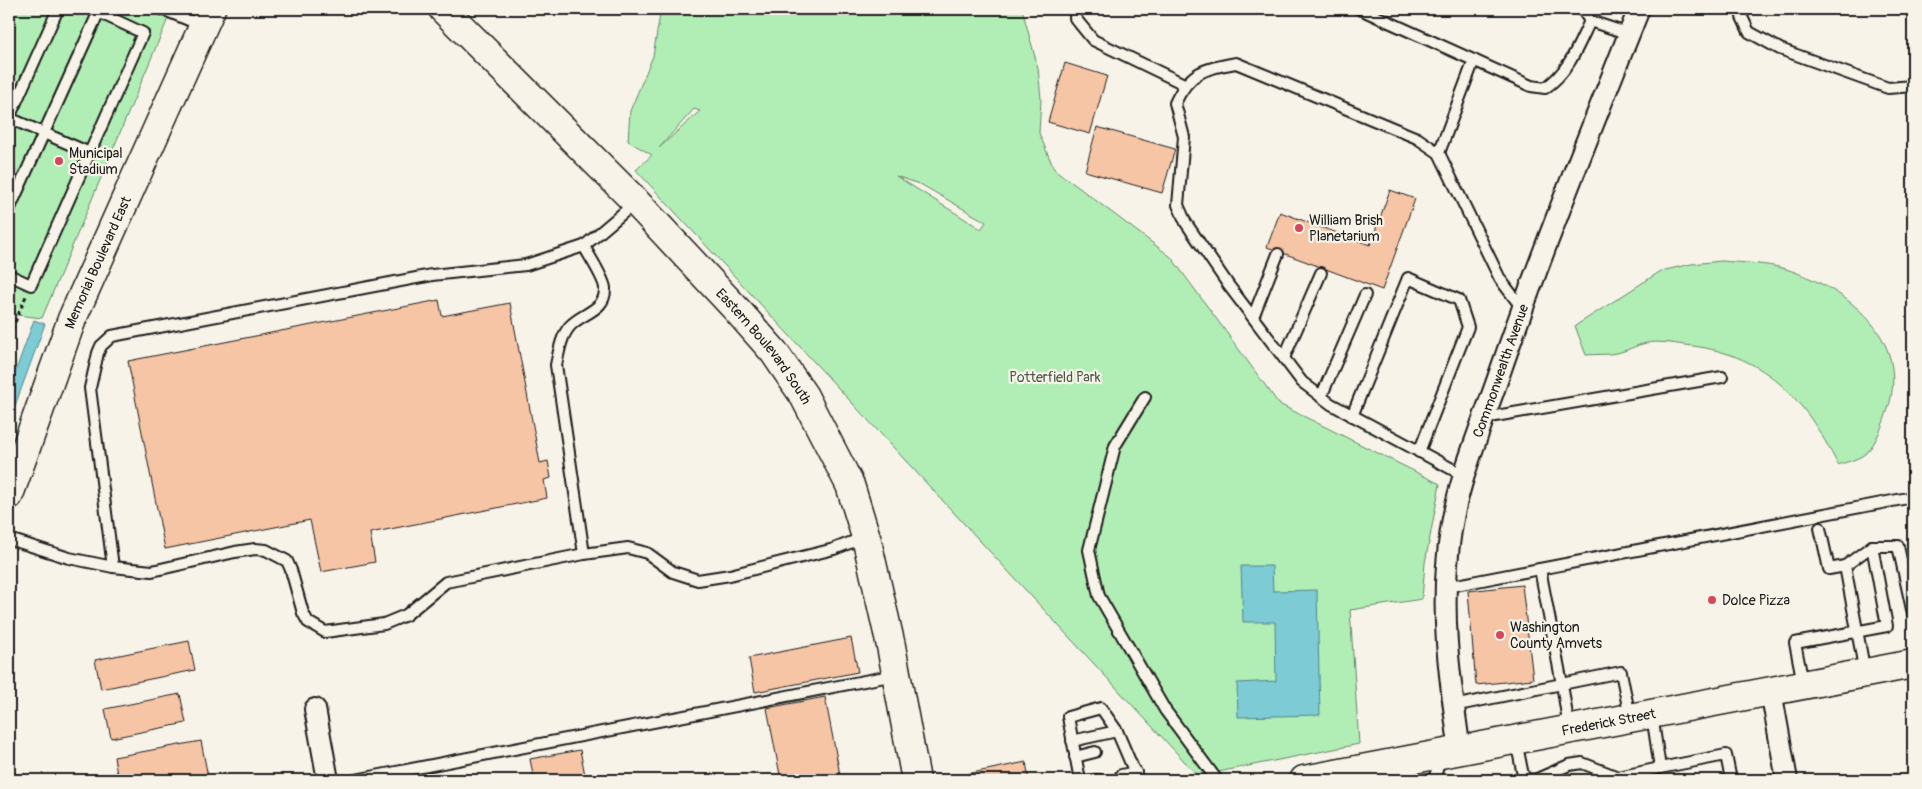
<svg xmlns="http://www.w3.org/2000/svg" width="1922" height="789" font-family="Pangolin,sans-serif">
	<rect width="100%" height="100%" fill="#f7f3e8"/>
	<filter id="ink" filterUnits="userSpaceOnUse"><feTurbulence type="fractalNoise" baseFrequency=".02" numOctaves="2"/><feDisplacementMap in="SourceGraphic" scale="10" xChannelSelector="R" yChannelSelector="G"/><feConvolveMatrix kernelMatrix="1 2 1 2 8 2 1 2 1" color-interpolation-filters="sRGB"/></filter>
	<g filter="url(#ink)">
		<g fill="#b1eeb5" stroke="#668568" fill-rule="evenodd">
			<polygon points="9,9 172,9 42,318 9,314"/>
			<path d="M661 9H1022L1038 68 1041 99 1039 133 1054 169 1171 257 1279 404 1440 484 1425 563 1422 599 1350 610 1359 744 1198 776 636 170 652 155 628 141 630 111 653 56ZM694 109 700 111 659 148ZM896 176 922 185 986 222 981 229Z"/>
			<path d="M1722 261C1742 263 1766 263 1786 269 1847 289 1911 337 1888 409 1883 423 1877 443 1866 453 1860 459 1846 462 1838 465 1804 397 1763 352 1684 345 1672 343 1658 341 1646 343 1636 345 1627 351 1617 353 1607 355 1596 354 1586 355L1575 326 1661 271 1691 264Z"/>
		</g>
		<g fill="#7bcbd5" stroke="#55858b">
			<polygon points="34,320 45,324 9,422 9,389"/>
			<polygon points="1241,566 1272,566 1273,591 1317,590 1320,715 1238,717 1237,683 1276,681 1275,622 1243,622"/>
		</g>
		<g fill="#f6c5a6" stroke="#1c1c1c">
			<polygon points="1065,63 1107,76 1090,134 1048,122"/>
			<polygon points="1097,127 1175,149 1162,193 1085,171"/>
			<polygon points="1390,190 1415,199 1382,290 1267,247 1280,212 1370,245"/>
			<polygon points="439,300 442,316 510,303 540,463 548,461 551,478 544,480 547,498 370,533 375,562 321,572 310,520 165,549 128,361"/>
			<polygon points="1522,585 1533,679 1476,685 1468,591"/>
			<polygon points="851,638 858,672 755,692 749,658"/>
			<polygon points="189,641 195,670 101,689 95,660"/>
			<polygon points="180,694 186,723 111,738 105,709"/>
			<polygon points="825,697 841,780 781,780 767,708"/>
			<polygon points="201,741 208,777 188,780 118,780 114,757"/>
			<polygon points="580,750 586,780 534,780 530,759"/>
			<polygon points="1026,762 1029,780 969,780 967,774"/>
		</g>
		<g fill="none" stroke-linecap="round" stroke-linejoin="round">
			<defs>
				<g id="lane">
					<polyline points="162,9 203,26"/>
					<polyline points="1076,9 1075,18 1093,40 1184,84"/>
					<path d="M1360 9 1531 86 1545 88C1569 72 1578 46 1590 21"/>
					<polyline points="1582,9 1590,21 1629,34"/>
					<polyline points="1743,9 1742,17 1749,32 1780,49 1888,88 1913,86"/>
					<polyline points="9,118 58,9"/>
					<polyline points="9,118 90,153"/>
					<polyline points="1439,153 1474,60"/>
					<polyline points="9,210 100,9"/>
					<path d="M584 246C589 256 604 278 605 288 606 311 583 312 570 326 561 336 559 352 556 365L584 554"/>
					<polyline points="9,275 31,285 143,33 98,12"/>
					<polyline points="1253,317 1278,254"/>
					<polyline points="1284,358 1321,273"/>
					<polyline points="1145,397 1115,446 1089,550 1099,596 1165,710 1217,780"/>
					<polyline points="1321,397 1365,295"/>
					<polyline points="1352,416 1408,278 1459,300 1468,327 1419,452"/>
					<polyline points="1484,418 1722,377"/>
					<path d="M1465 476 1331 404 1302 382 1229 286 1186 223 1178 205 1184 137 1175 103C1190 71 1204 69 1236 63L1417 138 1439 153 1500 279 1522 308"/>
					<polyline points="1820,528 1829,569 1845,566"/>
					<polyline points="9,539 69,558 113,567 152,571 235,552 255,549 266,550 287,561 291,570 303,613 308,622 325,632 384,624 406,615 446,582 584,554 628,548 647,553 673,572 698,580 730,575 834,549 865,537"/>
					<polyline points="113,567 90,388 98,353 101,346 112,336 432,275 526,265 584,246 636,202"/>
					<polyline points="1446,587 1913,497"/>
					<polyline points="1865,673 1845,566 1872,546 1898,546 1913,614"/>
					<polyline points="1803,683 1795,643 1887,626 1872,546"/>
					<polyline points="1453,706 1562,684 1540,569"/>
					<polyline points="1652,715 1660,768 1726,755 1731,780"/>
					<polyline points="1569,728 1562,684 1621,672 1630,717"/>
					<polyline points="1072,741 1117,731"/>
					<polyline points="1516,741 1523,775 1528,780 1537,779 1569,765 1582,763 1618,777 1660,768"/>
					<polyline points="1075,757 1095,752"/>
					<polyline points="1121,775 1136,772"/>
					<polyline points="355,780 895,675"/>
					<polyline points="1080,780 1068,717 1101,708 1117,731 1138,780"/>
					<polyline points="1095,780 1099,780"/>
					<polyline points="1434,780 1441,756"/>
				</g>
				<g id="street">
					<polyline points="1771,691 1787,780"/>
					<polyline points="315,709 328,780"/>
					<path id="s1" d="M1460 751C1449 675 1439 607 1451 530 1458 482 1481 427 1497 381 1540 255 1590 132 1639 9"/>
				</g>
				<g id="secondary">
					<path id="s2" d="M9 495 72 319 211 9"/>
				</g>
				<g id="primary">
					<path id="s3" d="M443 9 636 202 737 310 774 352 804 396 850 485 866 537 891 646 916 780"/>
					<path id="s4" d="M1304 780 1913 664"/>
				</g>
			</defs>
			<use href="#lane" stroke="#1c1c1c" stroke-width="14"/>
			<use href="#street" stroke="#1c1c1c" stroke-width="24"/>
			<use href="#secondary" stroke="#1c1c1c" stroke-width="31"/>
			<use href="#primary" stroke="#1c1c1c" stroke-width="31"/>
			<g stroke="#1c1c1c" stroke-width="3" stroke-dasharray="4 4" stroke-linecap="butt">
				<polyline points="9,318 14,319"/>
				<polyline points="9,337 26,296"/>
			</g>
			<use href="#lane" stroke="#f7f3e8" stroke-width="10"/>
			<use href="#street" stroke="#f7f3e8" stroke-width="20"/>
			<use href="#secondary" stroke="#f7f3e8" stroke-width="28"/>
			<use href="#primary" stroke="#f7f3e8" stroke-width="28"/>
		</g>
	</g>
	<g fill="#d1495b" stroke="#f7f3e8" stroke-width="2">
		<circle cx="59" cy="161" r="5"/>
		<circle cx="1299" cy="228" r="5"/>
		<circle cx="1712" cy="600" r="5"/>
		<circle cx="1500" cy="635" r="5"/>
	</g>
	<g text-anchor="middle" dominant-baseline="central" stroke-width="4.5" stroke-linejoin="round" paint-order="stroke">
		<g font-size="14" fill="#1c1c1c" stroke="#f7f3e8" text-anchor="start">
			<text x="69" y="153">Municipal<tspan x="69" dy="16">Stadium</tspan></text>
			<text x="1309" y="220">William Brish<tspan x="1309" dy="16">Planetarium</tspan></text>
			<text x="1722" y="600">Dolce Pizza</text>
			<text x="1510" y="627">Washington<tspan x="1510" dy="16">County Amvets</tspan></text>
		</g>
		<g font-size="14" fill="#1c1c1c" stroke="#f7f3e8">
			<text stroke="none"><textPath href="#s2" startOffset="249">Memorial Boulevard East</textPath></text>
			<text stroke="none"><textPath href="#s3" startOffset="466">Eastern Boulevard South</textPath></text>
			<text stroke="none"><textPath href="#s1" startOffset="389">Commonwealth Avenue</textPath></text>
			<text stroke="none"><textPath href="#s4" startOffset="310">Frederick Street</textPath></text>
		</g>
		<g font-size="14" fill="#495b4a" stroke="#f7f3e8">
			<text x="1055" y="377">Potterfield Park</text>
		</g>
	</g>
	<rect width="1922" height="789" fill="none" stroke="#f7f3e8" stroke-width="30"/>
	<rect x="15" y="15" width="1892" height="759" fill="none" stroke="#1c1c1c" stroke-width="2" filter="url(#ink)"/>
</svg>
